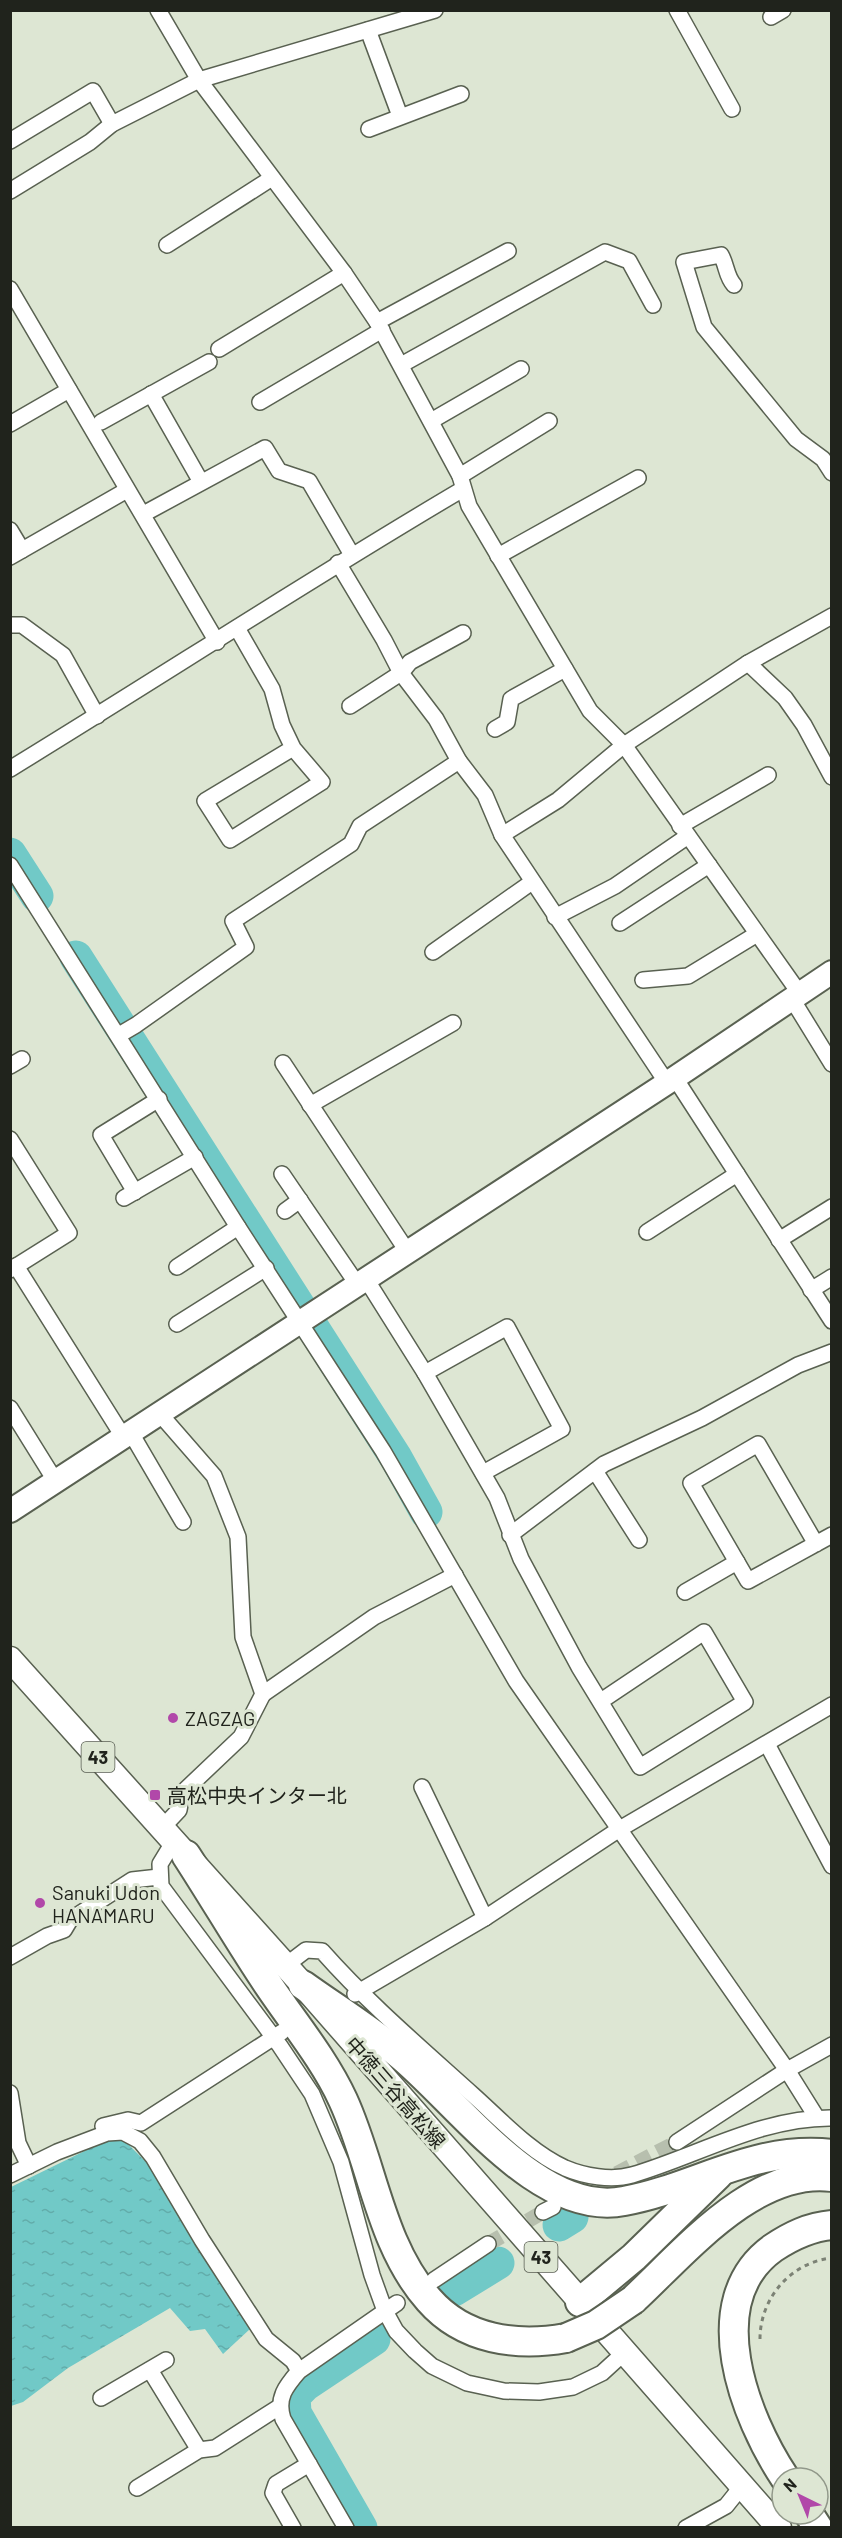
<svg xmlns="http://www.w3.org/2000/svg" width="842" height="2538" font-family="Barlow,'Noto Sans JP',sans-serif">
	<defs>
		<pattern id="water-ripples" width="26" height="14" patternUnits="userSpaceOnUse" patternTransform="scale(1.5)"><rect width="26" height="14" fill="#71c9c7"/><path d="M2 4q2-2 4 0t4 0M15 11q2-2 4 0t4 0" fill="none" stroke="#62acaa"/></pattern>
	</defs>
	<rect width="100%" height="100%" fill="#dde6d3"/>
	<polygon fill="url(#water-ripples)" points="124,2140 149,2165 186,2229 250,2329 223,2354 205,2329 190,2331 170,2308 68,2368 23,2402 11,2406 11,2187 105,2141"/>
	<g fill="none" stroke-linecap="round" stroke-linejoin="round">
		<g stroke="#71c9c7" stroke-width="33">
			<polyline points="10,854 37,896"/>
			<polyline points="76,957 396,1458 426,1512"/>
			<polyline points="559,2225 572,2217"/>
			<polyline points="454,2290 498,2263"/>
			<polyline points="361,2528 295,2413 294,2396 305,2385 374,2339"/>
		</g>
		<g stroke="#b7bfae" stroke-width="15" stroke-dasharray="15 8" stroke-linecap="butt">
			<polyline points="576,2195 677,2142"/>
			<polyline points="488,2244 543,2212"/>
		</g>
		<defs>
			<g id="street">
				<polyline points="158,10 199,80 344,273 377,322 460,476 469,506 590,711 624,745 800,994"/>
				<polyline points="677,10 732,109"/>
				<polyline points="771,17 783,10"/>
				<polyline points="368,30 400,116"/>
				<polyline points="369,129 461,94"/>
				<polyline points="10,141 93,91 112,124"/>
				<polyline points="10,191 90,142 112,124 199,80 435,10"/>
				<polyline points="167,245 272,178"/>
				<path d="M734 285C726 276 727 266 721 255L684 262 704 327 796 439 823 459 832 473"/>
				<polyline points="10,289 217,642"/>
				<polyline points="377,322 508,251"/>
				<polyline points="219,349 344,273"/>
				<polyline points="401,365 605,252 629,261 653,305"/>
				<polyline points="151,394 201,482"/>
				<polyline points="260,402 382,330"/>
				<polyline points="431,421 521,369"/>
				<polyline points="101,422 209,362"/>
				<polyline points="10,424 69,390"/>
				<polyline points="460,476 549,421"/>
				<polyline points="149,511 265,448 279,471 309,481 352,555"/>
				<polyline points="10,530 22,550"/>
				<polyline points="498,556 638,478"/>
				<polyline points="10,557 127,490"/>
				<polyline points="338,563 384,640 401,673 436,719 459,761 485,795 502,835"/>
				<polyline points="10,625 22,625 63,655 97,716"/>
				<polyline points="237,628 272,689 282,725 293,748 322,782 230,840 205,801 293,748"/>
				<polyline points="748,663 785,698 804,725 832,777"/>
				<polyline points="350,706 401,673 410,662 463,633"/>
				<polyline points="495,729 507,722 511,699 565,669"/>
				<path d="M10 769C162 676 310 579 463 489"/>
				<polyline points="680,826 768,775"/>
				<polyline points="10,865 238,1227 383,1451 516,1681 787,2070 817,2118"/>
				<polyline points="555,917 615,886 688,836"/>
				<polyline points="620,923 709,865"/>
				<polyline points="433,952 532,882"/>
				<polyline points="643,980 688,976 757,934"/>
				<polyline points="792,999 832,1064"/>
				<polyline points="119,1035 136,1025 246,947 233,921 351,844 360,826 459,761"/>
				<polyline points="283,1063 407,1251"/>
				<polyline points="10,1066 22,1059"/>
				<polyline points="675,1078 832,1321"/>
				<polyline points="667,1083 502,835 558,800 624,745 748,663 832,616"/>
				<polyline points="310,1105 453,1023"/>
				<polyline points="10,1139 69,1233 10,1270"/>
				<polyline points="282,1174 357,1284"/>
				<polyline points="135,1192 101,1135 159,1099"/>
				<polyline points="124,1198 195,1157"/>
				<polyline points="285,1211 300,1200"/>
				<polyline points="647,1232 737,1174"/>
				<polyline points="779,1240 832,1207"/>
				<polyline points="16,1266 124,1438"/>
				<polyline points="177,1267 238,1227"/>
				<polyline points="366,1279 425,1373 497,1498 521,1559 579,1667 640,1767 745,1702 704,1632 601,1701"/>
				<polyline points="811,1290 832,1277"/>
				<polyline points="177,1324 266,1268"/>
				<polyline points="425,1373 507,1327 562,1429 483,1473"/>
				<polyline points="10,1408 56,1482"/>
				<polyline points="160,1414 214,1476 238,1537 243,1637 263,1694 241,1737 182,1793 179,1810 162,1828"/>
				<polyline points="131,1433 183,1522"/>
				<polyline points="595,1471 639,1540"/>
				<polyline points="510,1535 604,1464 702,1418 798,1365 832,1352"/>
				<polyline points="816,1544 758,1444 691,1483 748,1581 832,1535"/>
				<polyline points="685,1592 737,1562"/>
				<polyline points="263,1694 374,1617 455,1575"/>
				<polyline points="767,1744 832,1866"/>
				<polyline points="422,1787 485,1918"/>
				<polyline points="174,1841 160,1864 161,1886 280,2046 312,2094 341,2162 372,2275 385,2311 396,2331 415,2351 432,2366 467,2383 504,2391 539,2392 573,2387 602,2373 625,2352"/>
				<polyline points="10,1957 47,1936 64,1930 70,1920 132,1880 159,1877"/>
				<path d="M285 1966 306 1950 322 1951C368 2003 421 2048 473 2095 501 2120 530 2152 565 2168 584 2176 611 2181 632 2175 697 2156 762 2117 832 2118"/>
				<polyline points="355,1994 485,1918 618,1830 832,1705"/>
				<polyline points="10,2093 18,2143 29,2166"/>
				<polyline points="103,2126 128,2120 141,2123 282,2032"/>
				<polyline points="677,2142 787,2070 832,2045"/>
				<polyline points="10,2175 57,2152 107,2133 123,2132 140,2141 153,2157 202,2240 266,2339 293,2361 299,2371"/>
				<polyline points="543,2212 553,2207"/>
				<polyline points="434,2280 488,2244"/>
				<polyline points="150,2370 199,2450"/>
				<polyline points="101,2398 166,2360"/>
				<polyline points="137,2488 199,2450 215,2448 279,2407"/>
				<polyline points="293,2528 273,2493 276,2484 309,2464"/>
				<path d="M346 2528 283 2419C276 2398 286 2386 299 2371L397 2303"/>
				<polyline points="686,2528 726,2506 742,2486"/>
			</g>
			<polyline id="secondary" points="10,1511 667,1083 832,972"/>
			<polyline id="primary" points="10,1659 303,1985 779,2528"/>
			<g id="highway">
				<path d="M186 1855C214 1898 240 1943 269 1986 294 2023 324 2059 343 2100 373 2165 380 2245 429 2300 464 2340 517 2347 566 2338"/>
				<path d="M303 1985C335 2008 369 2029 399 2054 458 2102 539 2218 624 2201 696 2188 753 2145 832 2154"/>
				<path d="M633 2300C684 2253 754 2167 832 2177"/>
				<polyline points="580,2302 634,2257 718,2175"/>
				<path d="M785 2478C745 2418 699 2301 773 2248 791 2236 809 2227 832 2225"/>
				<polyline points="809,2514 818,2528"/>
			</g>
		</defs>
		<use href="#street" stroke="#596151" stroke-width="18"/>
		<use href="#secondary" stroke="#596151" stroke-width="26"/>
		<use href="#primary" stroke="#596151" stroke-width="27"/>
		<use href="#highway" stroke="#596151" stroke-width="32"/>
		<path stroke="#7c8275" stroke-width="3" stroke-dasharray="4.5 4.5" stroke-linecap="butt" d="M760 2339C760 2298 791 2262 832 2258"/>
		<use href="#street" stroke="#fff" stroke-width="15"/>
		<use href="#secondary" stroke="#fff" stroke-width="22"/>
		<use href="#primary" stroke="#fff" stroke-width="24"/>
		<use href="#highway" stroke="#fff" stroke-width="28"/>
		<defs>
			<polyline id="highway-bridge" points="566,2338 596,2325 633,2300"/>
		</defs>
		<use href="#highway-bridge" stroke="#596151" stroke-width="32" stroke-linecap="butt"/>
		<use href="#highway-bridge" stroke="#fff" stroke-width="28"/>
	</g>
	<g fill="#b148a9" stroke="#dde6d3" stroke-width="2">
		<circle cx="173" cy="1718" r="6"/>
		<rect x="149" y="1789" width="12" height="12" rx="3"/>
		<circle cx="40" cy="1903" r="6"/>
	</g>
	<g text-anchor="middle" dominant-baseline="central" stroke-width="6" stroke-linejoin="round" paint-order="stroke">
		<g fill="#dde6d3" stroke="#595e53" stroke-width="1.5">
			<rect x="81.5" y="1742" width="33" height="30" rx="4.5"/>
			<rect x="524.5" y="2242" width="33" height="30" rx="4.5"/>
		</g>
		<g font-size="18" font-weight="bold" fill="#20231c">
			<text x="98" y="1757">43</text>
			<text x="541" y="2257">43</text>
		</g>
		<g font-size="20" fill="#20231c" stroke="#dde6d3" text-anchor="start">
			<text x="185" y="1718">ZAGZAG</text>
			<text x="167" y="1795">高松中央インター北</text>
			<text x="52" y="1892">Sanuki Udon<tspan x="52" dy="23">HANAMARU</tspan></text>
		</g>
		<g font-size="20" fill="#20231c" stroke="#dde6d3">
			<text transform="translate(396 2092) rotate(49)">中徳三谷高松線</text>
		</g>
	</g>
	<rect width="842" height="2538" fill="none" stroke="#20231c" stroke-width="24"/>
	<g transform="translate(800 2496) rotate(317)"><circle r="28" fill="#dde6d3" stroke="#91988a" stroke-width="1.5"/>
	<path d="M0-4.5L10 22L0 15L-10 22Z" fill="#b148a9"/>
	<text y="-9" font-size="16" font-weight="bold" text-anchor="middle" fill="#20231c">N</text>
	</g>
</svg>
